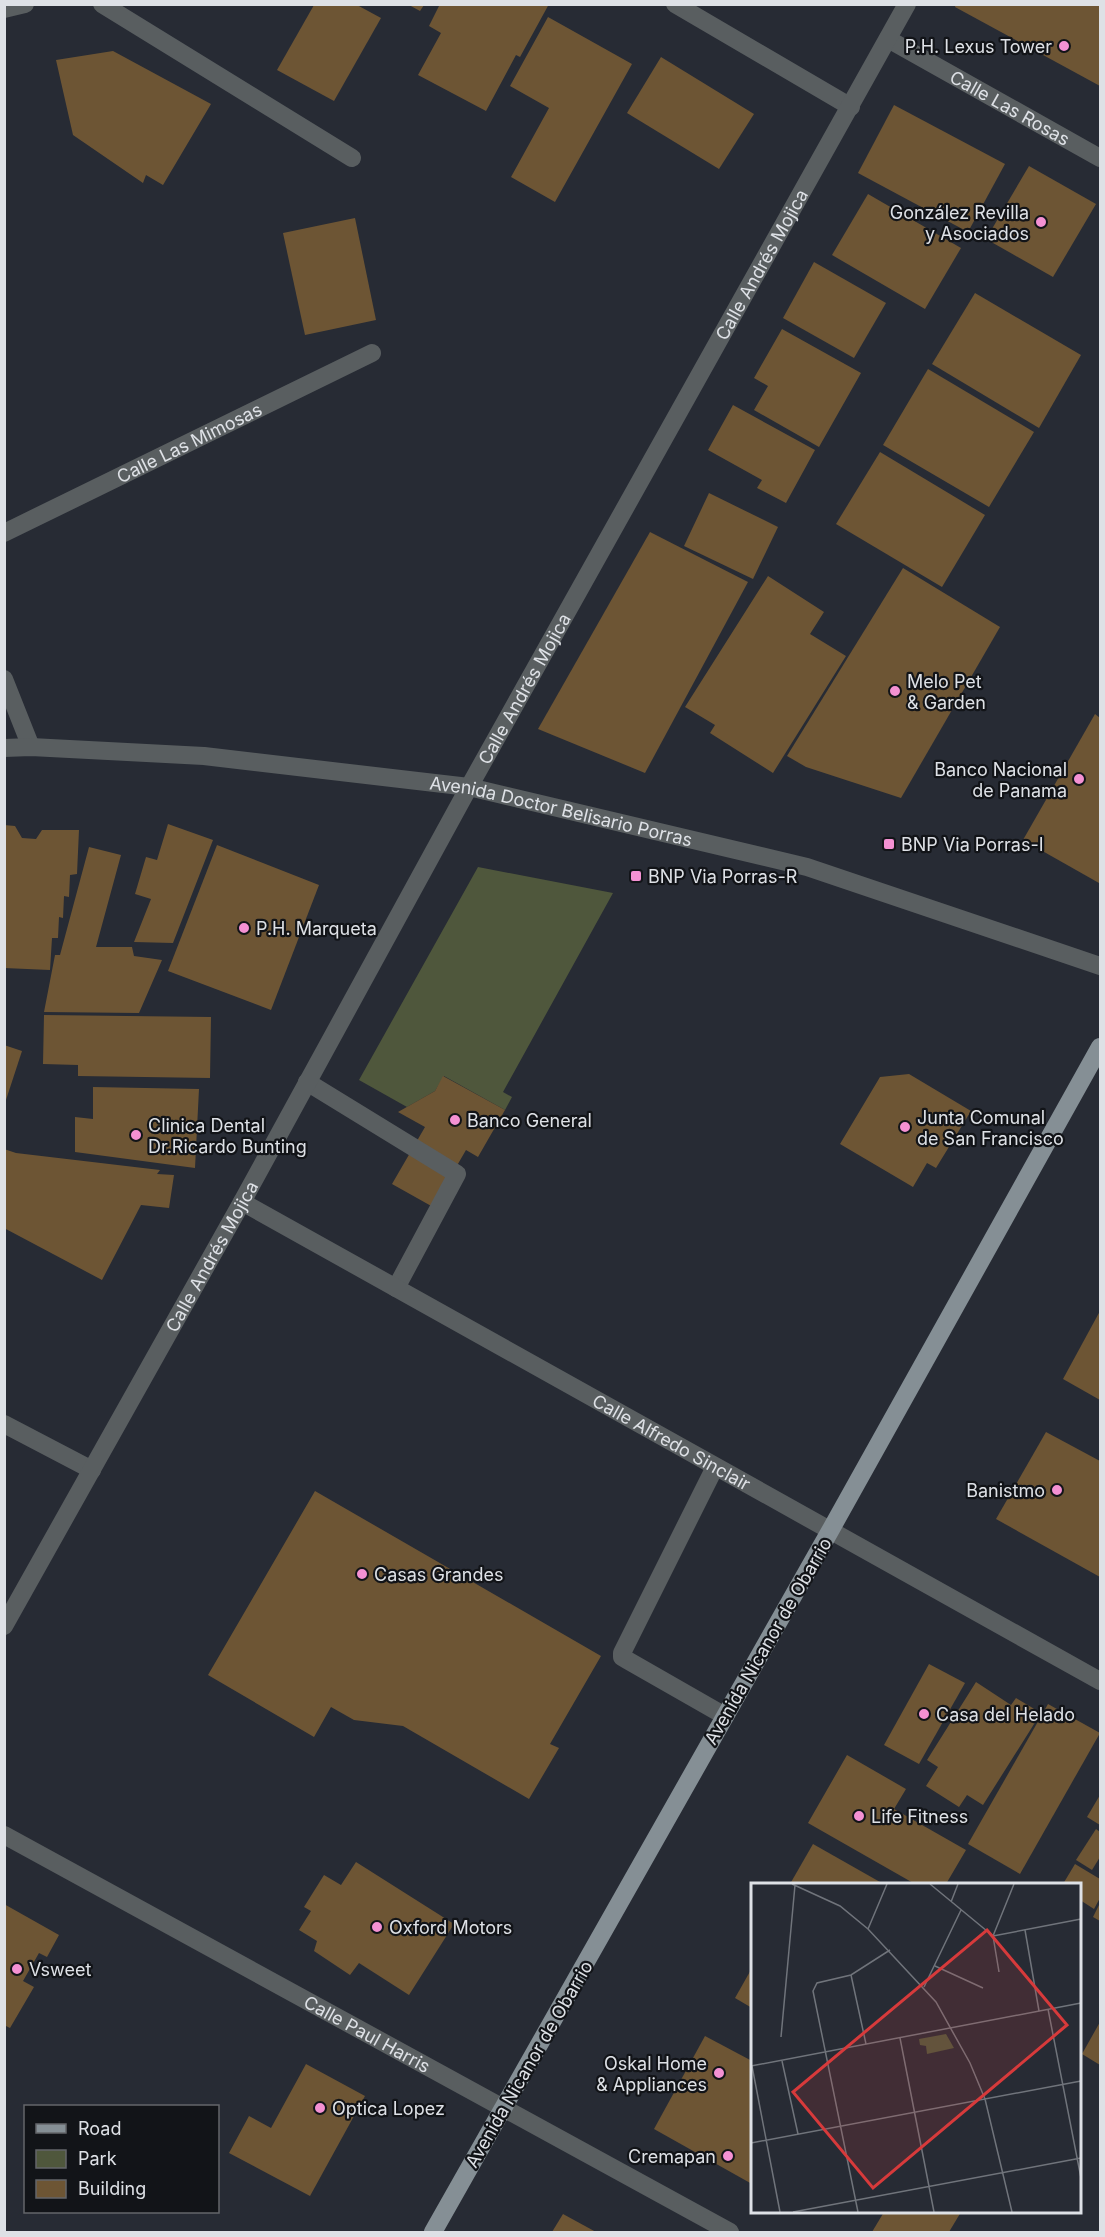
<svg xmlns="http://www.w3.org/2000/svg" width="1105" height="2237" font-family="Inter,sans-serif">
	<rect width="100%" height="100%" fill="#272b34"/>
	<polygon fill="#4f573c" points="478,867 613,893 503,1092 512,1097 505,1110 444,1076 435,1091 407,1107 359,1080"/>
	<g fill="#6d5534">
		<polygon points="440,4 549,4 520,57 516,55 486,111 418,75 441,33 429,26"/>
		<polygon points="956,4 1100,4 1100,86 955,7"/>
		<polygon points="314,5 357,5 381,18 334,101 277,70"/>
		<polygon points="409,5 424,5 420,11"/>
		<polygon points="548,17 632,64 555,202 511,177 549,108 510,86"/>
		<polygon points="113,51 211,104 163,185 146,175 143,183 73,135 56,60"/>
		<polygon points="661,57 754,114 719,169 627,113"/>
		<polygon points="894,105 1005,164 968,232 858,173"/>
		<polygon points="1029,166 1096,204 1053,277 986,239"/>
		<polygon points="868,194 961,248 925,309 832,255"/>
		<polygon points="355,218 376,320 305,335 283,233"/>
		<polygon points="814,262 886,303 854,358 783,318"/>
		<polygon points="975,293 1081,355 1039,428 932,364"/>
		<polygon points="782,329 861,373 819,447 754,410 768,386 754,378"/>
		<polygon points="928,369 1034,432 989,507 883,445"/>
		<polygon points="733,405 815,450 786,503 757,488 762,480 708,450"/>
		<polygon points="880,452 985,515 942,587 836,524"/>
		<polygon points="709,493 778,527 753,579 684,546"/>
		<polygon points="650,532 748,582 645,773 538,729"/>
		<polygon points="903,568 1000,627 901,798 806,767 787,756"/>
		<polygon points="768,576 824,612 810,634 846,656 773,773 710,733 715,725 685,707"/>
		<polygon points="1095,714 1100,718 1100,879 1099,883 1023,840"/>
		<polygon points="168,824 213,840 173,943 134,942 151,899 135,894 146,857 157,860"/>
		<polygon points="4,825 15,826 22,838 36,839 42,830 79,830 77,874 70,875 69,897 64,896 63,918 59,917 58,938 52,938 50,970 4,968"/>
		<polygon points="217,845 319,885 271,1010 168,971"/>
		<polygon points="89,847 121,855 96,947 132,947 134,956 162,960 139,1013 44,1012 55,955 60,955"/>
		<polygon points="44,1015 211,1017 210,1078 78,1076 78,1065 43,1064"/>
		<polygon points="4,1045 22,1051 5,1103 4,1103"/>
		<polygon points="909,1074 971,1111 936,1168 927,1163 913,1187 840,1144 880,1077"/>
		<polygon points="443,1076 505,1110 478,1157 466,1150 433,1207 392,1184 425,1127 398,1112 435,1091"/>
		<polygon points="93,1087 199,1089 195,1168 75,1152 75,1117 93,1119"/>
		<polygon points="4,1149 16,1153 160,1170 157,1174 174,1175 169,1208 141,1205 102,1280 4,1228"/>
		<polygon points="1100,1311 1100,1400 1063,1379"/>
		<polygon points="1046,1432 1100,1461 1100,1577 996,1519"/>
		<polygon points="315,1491 601,1656 550,1744 559,1748 529,1799 403,1726 354,1720 331,1707 314,1737 208,1675"/>
		<polygon points="929,1664 965,1683 919,1764 884,1745"/>
		<polygon points="976,1682 1011,1705 1016,1698 1041,1713 983,1805 967,1795 959,1807 926,1786 938,1767 927,1760"/>
		<polygon points="1048,1704 1100,1733 1020,1874 968,1844"/>
		<polygon points="847,1755 906,1789 894,1809 966,1850 946,1884 915,1884 808,1823"/>
		<polygon points="1100,1795 1100,1825 1087,1817"/>
		<polygon points="1096,1829 1100,1832 1100,1857 1092,1870 1076,1860"/>
		<polygon points="813,1844 880,1882 879,1884 790,1884"/>
		<polygon points="356,1862 454,1924 409,1995 359,1963 350,1975 314,1951 317,1941 299,1930 311,1911 304,1907 324,1875 341,1885"/>
		<polygon points="1075,1864 1100,1879 1100,1898 1094,1909 1080,1900 1080,1884 1063,1884"/>
		<polygon points="1100,1903 1100,1921 1093,1917"/>
		<polygon points="4,1904 59,1935 47,1957 39,1953 23,1981 34,1987 10,2028 4,2025"/>
		<polygon points="752,1968 752,2008 735,1998"/>
		<polygon points="1100,2022 1100,2065 1082,2054"/>
		<polygon points="705,2036 752,2061 752,2184 654,2129"/>
		<polygon points="306,2064 365,2096 310,2196 229,2153 249,2116 271,2128"/>
		<polygon points="884,2212 961,2212 949,2232 872,2232"/>
		<polygon points="563,2214 596,2232 552,2232"/>
	</g>
	<g fill="none" stroke-linecap="round" stroke-linejoin="round">
		<g stroke="#595e60" stroke-width="18">
			<polyline points="102,4 352,158"/>
			<polyline points="675,4 851,107"/>
			<polyline points="4,9 25,4"/>
			<path id="s1" d="M888 39 1100 158"/>
			<path id="s2" d="M4 533 372 353"/>
			<polyline points="4,679 31,747"/>
			<path id="s3" d="M4 748 31 747 204 756 469 787 807 867 1100 966"/>
			<polyline points="307,1082 457,1174 396,1288"/>
			<path id="s4" d="M242 1202 1100 1681"/>
			<polyline points="4,1424 92,1470"/>
			<polyline points="715,1467 622,1653 622,1657 627,1660 725,1716"/>
			<path id="s5" d="M4 1626 242 1202 469 787 907 4"/>
			<path id="s6" d="M4 1835 730 2232"/>
		</g>
		<polyline stroke="#858f95" stroke-width="18" points="433,2232 830,1531 1100,1047"/>
	</g>
	<g fill="#f491d3" stroke="#121418" stroke-width="2">
		<circle cx="1064" cy="46" r="6"/>
		<circle cx="1041" cy="222" r="6"/>
		<circle cx="895" cy="691" r="6"/>
		<circle cx="1079" cy="779" r="6"/>
		<rect x="883" y="838" width="12" height="12" rx="3"/>
		<rect x="630" y="870" width="12" height="12" rx="3"/>
		<circle cx="244" cy="928" r="6"/>
		<circle cx="455" cy="1120" r="6"/>
		<circle cx="905" cy="1127" r="6"/>
		<circle cx="136" cy="1135" r="6"/>
		<circle cx="1057" cy="1490" r="6"/>
		<circle cx="362" cy="1574" r="6"/>
		<circle cx="924" cy="1714" r="6"/>
		<circle cx="859" cy="1816" r="6"/>
		<circle cx="377" cy="1927" r="6"/>
		<circle cx="17" cy="1969" r="6"/>
		<circle cx="719" cy="2073" r="6"/>
		<circle cx="320" cy="2108" r="6"/>
		<circle cx="728" cy="2156" r="6"/>
	</g>
	<g text-anchor="middle" dominant-baseline="central" stroke-width="4.5" stroke-linejoin="round" paint-order="stroke">
		<g font-size="18" fill="#dee1e6" stroke="#121418" text-anchor="start">
			<text x="1052" y="46" text-anchor="end">P.H. Lexus Tower</text>
			<text x="1029" y="212" text-anchor="end">González Revilla<tspan x="1029" dy="21">y Asociados</tspan></text>
			<text x="907" y="681">Melo Pet<tspan x="907" dy="21">&amp; Garden</tspan></text>
			<text x="1067" y="769" text-anchor="end">Banco Nacional<tspan x="1067" dy="21">de Panama</tspan></text>
			<text x="901" y="844">BNP Via Porras-I</text>
			<text x="648" y="876">BNP Via Porras-R</text>
			<text x="256" y="928">P.H. Marqueta</text>
			<text x="917" y="1117">Junta Comunal<tspan x="917" dy="21">de San Francisco</tspan></text>
			<text x="467" y="1120">Banco General</text>
			<text x="148" y="1125">Clinica Dental<tspan x="148" dy="21">Dr.Ricardo Bunting</tspan></text>
			<text x="1045" y="1490" text-anchor="end">Banistmo</text>
			<text x="374" y="1574">Casas Grandes</text>
			<text x="936" y="1714">Casa del Helado</text>
			<text x="871" y="1816">Life Fitness</text>
			<text x="389" y="1927">Oxford Motors</text>
			<text x="29" y="1969">Vsweet</text>
			<text x="707" y="2063" text-anchor="end">Oskal Home<tspan x="707" dy="21">&amp; Appliances</tspan></text>
			<text x="332" y="2108">Optica Lopez</text>
			<text x="716" y="2156" text-anchor="end">Cremapan</text>
		</g>
		<g font-size="18" fill="#dee1e6" stroke="#121418">
			<text stroke="none"><textPath href="#s1" startOffset="140">Calle Las Rosas</textPath></text>
			<text stroke="none"><textPath href="#s5" startOffset="1558">Calle Andrés Mojica</textPath></text>
			<text stroke="none"><textPath href="#s2" startOffset="206">Calle Las Mimosas</textPath></text>
			<text stroke="none"><textPath href="#s5" startOffset="1072">Calle Andrés Mojica</textPath></text>
			<text stroke="none"><textPath href="#s3" startOffset="562">Avenida Doctor Belisario Porras</textPath></text>
			<text stroke="none"><textPath href="#s5" startOffset="424">Calle Andrés Mojica</textPath></text>
			<text stroke="none"><textPath href="#s4" startOffset="492">Calle Alfredo Sinclair</textPath></text>
			<text transform="translate(768 1641) rotate(-60)">Avenida Nicanor de Obarrio</text>
			<text stroke="none"><textPath href="#s6" startOffset="414">Calle Paul Harris</textPath></text>
			<text transform="translate(529 2064) rotate(-60)">Avenida Nicanor de Obarrio</text>
		</g>
	</g>
	<g transform="translate(751 1883)">
		<rect width="330" height="330" fill="#272b34"/>
		<path d="M195 151 203 165 176 171 175 163 169 162 168 156Z" fill="#4f573c"/>
		<path fill="none" stroke="#70747b" stroke-width="1.5" d="M41 1 89 23 117 46 185 119 219 180 234 216 261 329M179 1 242 53M200 19 207 1M117 46 136 1M274 47 288 128M242 53 330 36M242 53 263 1M242 53 248 89M184 83 232 105M100 92 115 161M173 104 210 27M297 126 330 295M30 154 44 2M149 155 183 329M31 178 47 251M0 183 330 120M1 183 29 329M0 260 330 198M42 329 330 275M107 329 62 108 66 100 100 92 139 67"/>
		<path fill="#d73a3b" fill-opacity="0.15" stroke="#d73a3b" stroke-width="3" d="M236 47 316 142 122 305 42 209Z"/>
		<rect width="330" height="330" fill="none" stroke="#dee1e6" stroke-width="3"/>
	</g>
	<rect width="1105" height="2237" fill="none" stroke="#dee1e6" stroke-width="12"/>
	<rect x="24" y="2105" width="195" height="108" fill="#121418" stroke="#64666a" stroke-width="1.5"/>
	<rect x="36" y="2124" width="30" height="9" fill="#858f95" stroke="#64666a" stroke-width="1.5"/>
	<text x="78" y="2135" font-size="18" fill="#dee1e6">Road</text>
	<rect x="36" y="2150" width="30" height="18" fill="#4f573c" stroke="#64666a" stroke-width="1.5"/>
	<text x="78" y="2165" font-size="18" fill="#dee1e6">Park</text>
	<rect x="36" y="2180" width="30" height="18" fill="#6d5534" stroke="#64666a" stroke-width="1.5"/>
	<text x="78" y="2195" font-size="18" fill="#dee1e6">Building</text>
</svg>
